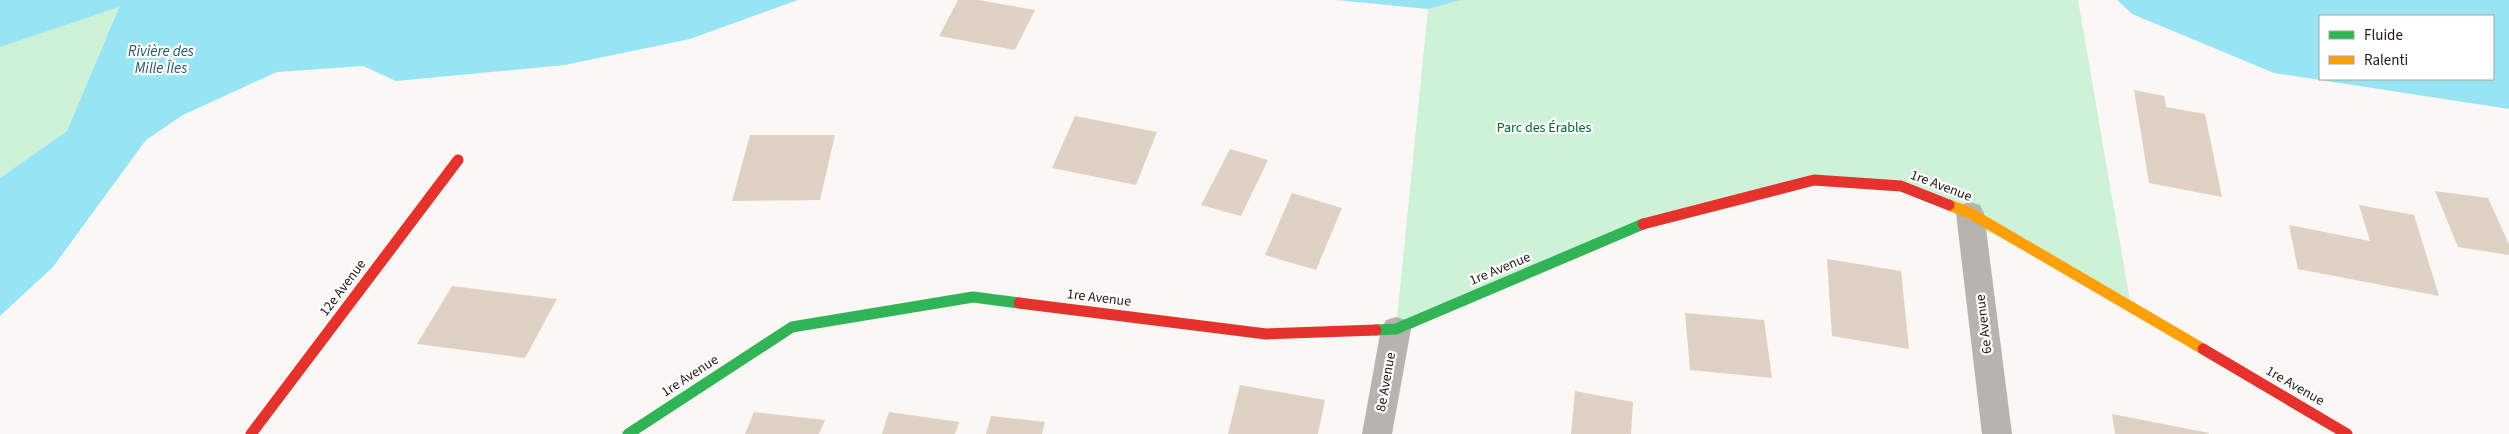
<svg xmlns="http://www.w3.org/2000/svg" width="2509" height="434" font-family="'Source Sans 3',sans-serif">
	<rect width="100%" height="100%" fill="#faf7f5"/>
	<g fill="#cdf2d7">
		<polygon points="1461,0 2078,0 2131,307 1901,186 1814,180 1632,229 1396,329 1428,9"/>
		<polygon points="119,6 67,131 0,178 0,47"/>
	</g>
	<g fill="#97e5f4" fill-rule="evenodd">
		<polygon points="0,0 798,0 690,39 565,65 396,81 363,66 277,72 183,115 146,140 53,267 0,316 0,178 67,131 119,7 0,47"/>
		<polygon points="1336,0 1461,0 1428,9"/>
		<path d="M2117 0H2509V109L2274 73 2132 14ZM2320 16H2493V79H2320Z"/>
	</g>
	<g fill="#dfd2c5">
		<polygon points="958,0 978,0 1035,10 1015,50 939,36"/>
		<polygon points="2134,90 2164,96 2166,107 2205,114 2222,197 2149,183"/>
		<polygon points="1075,116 1157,132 1136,185 1052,168"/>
		<polygon points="750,135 835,135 820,200 732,201"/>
		<polygon points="1230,149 1268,160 1241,216 1201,205"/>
		<polygon points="2435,191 2488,198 2509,244 2509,255 2458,247"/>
		<polygon points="1292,193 1342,208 1316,270 1265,255"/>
		<polygon points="2359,205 2414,215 2439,296 2298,269 2289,225 2370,241"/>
		<polygon points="1827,259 1901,271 1909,349 1832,336"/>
		<polygon points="452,286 557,299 525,358 417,344"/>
		<polygon points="1685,313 1764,320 1772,378 1690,370"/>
		<polygon points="1240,385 1325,400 1318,434 1228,434"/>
		<polygon points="1575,391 1633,402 1631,434 1571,434"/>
		<polygon points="754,412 825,420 819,434 745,434"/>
		<polygon points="889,412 959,422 955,434 882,434"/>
		<polygon points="2112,414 2209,433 2209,434 2115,434"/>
		<polygon points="991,416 1045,422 1042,434 986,434"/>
	</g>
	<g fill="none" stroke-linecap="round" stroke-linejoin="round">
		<g fill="#b7b3af" fill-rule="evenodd">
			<polygon points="1970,202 1980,205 1984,213 2012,434 1982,434 1956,213 1960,205"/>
			<polygon points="1396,317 1406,320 1411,329 1392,434 1362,434 1381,329 1386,320"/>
		</g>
		<g stroke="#30b455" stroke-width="11">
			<polyline points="1376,330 1396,329 1643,224"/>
			<polyline points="628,434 792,327 973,297 1019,303"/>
		</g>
		<polyline stroke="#ff9f0a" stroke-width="11" points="1949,205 1970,213 2203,349"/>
		<g stroke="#e5322d" stroke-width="11">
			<polyline points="1643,224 1814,180 1901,186 1949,205"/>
			<polyline points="1019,303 1266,334 1376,330"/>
			<polyline points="2203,349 2347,434"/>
			<polyline points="251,434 458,160"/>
		</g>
	</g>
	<g text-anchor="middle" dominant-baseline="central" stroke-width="4.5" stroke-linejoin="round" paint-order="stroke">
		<g font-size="14" fill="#036436" stroke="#fff">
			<text x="1544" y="128">Parc des Érables</text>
		</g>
		<g font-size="14" fill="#241810" stroke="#fff">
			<text transform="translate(1941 186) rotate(21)">1re Avenue</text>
			<text transform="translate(1500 269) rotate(-23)">1re Avenue</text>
			<text transform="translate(343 288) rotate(-53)">12e Avenue</text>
			<text transform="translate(1099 298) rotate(7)">1re Avenue</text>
			<text transform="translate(1984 324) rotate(-97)">6e Avenue</text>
			<text transform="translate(690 376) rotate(-33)">1re Avenue</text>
			<text transform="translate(1386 382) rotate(-80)">8e Avenue</text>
			<text transform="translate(2295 386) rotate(30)">1re Avenue</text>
		</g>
		<g font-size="15" font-style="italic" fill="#275862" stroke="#fff">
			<text x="161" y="51">Rivière des<tspan x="161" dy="17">Mille Îles</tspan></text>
		</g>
	</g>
	<rect x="2319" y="15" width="175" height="65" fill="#ffffff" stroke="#a7a39f"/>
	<rect x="2329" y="31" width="25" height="8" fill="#30b455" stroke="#a7a39f"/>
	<text x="2364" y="40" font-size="15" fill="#241810">Fluide</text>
	<rect x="2329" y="56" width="25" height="8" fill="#ff9f0a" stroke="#a7a39f"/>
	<text x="2364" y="65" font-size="15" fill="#241810">Ralenti</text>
</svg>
